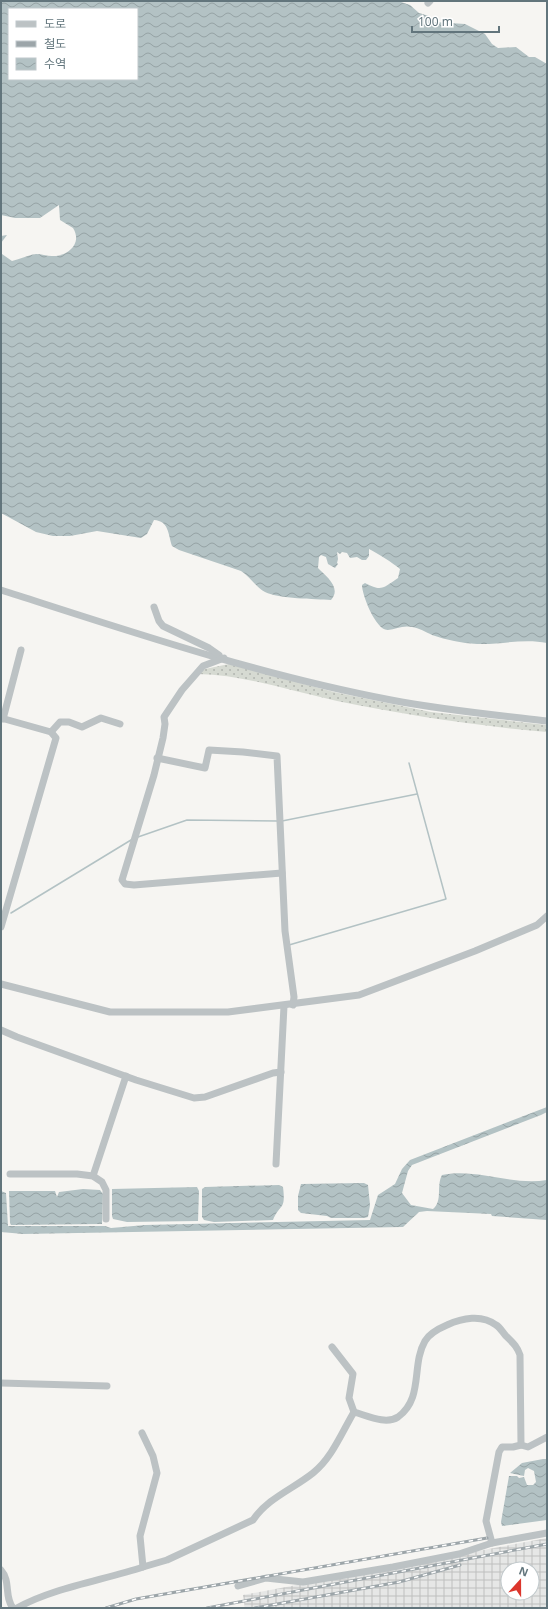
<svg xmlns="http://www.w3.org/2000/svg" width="548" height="1609" font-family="'Noto Sans','Noto Sans KR',sans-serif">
	<defs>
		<pattern id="industrial-grid" width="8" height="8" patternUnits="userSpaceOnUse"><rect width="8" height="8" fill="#e6e7e6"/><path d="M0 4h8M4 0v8" fill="none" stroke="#bec0bf"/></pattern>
		<pattern id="grass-dots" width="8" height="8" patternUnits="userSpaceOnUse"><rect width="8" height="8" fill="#d6dad2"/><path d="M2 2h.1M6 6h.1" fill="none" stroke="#b1b5af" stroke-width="1.8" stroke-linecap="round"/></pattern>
		<pattern id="water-waves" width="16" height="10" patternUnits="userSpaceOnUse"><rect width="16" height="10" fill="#b3c2c4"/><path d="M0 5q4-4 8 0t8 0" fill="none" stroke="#95a2a4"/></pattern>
	</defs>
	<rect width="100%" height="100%" fill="#f6f5f2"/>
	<path fill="url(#industrial-grid)" fill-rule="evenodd" d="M547 1538V1608H245L243 1595ZM508 1569H532V1593H508Z"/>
	<path fill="url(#grass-dots)" d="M229 664 334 692 431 712 547 725V732C477 726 406 715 337 701 291 691 245 675 198 674L205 669Z"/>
	<g fill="url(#water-waves)" fill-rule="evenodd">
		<path d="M1 1H398L410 5 419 13 429 16 435 22 465 24 485 34 492 44 498 48 516 47 529 57H535L547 64V643C523 638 501 645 477 644 461 643 447 640 432 635 426 632 419 628 412 627 403 625 396 629 388 630 376 631 362 595 362 585L365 583C382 592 383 588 398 578L400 569C393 563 377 553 369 549V556L366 560H362L357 557 350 558 347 553 342 552 340 554 337 552 338 559 337 563 338 564 335 568 328 564 326 557 321 555 319 557 318 568C326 576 342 588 331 600 315 599 279 599 265 592 256 587 250 577 241 571L179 550 172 546C168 534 169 521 154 520L147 534 141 538 97 531 70 536H53L36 532 1 513V236L7 235 1 243 2 254 12 261C20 259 28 255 36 254 42 254 46 256 52 256 67 257 83 244 73 228L60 220 59 205 40 218H15L1 215ZM9 9H137V79H9Z"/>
		<path d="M547 1107V1112L541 1115 412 1165 408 1171 402 1193 411 1205 433 1209C443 1201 436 1186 442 1175 477 1168 512 1186 547 1180V1220L492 1216 491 1214 427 1211 419 1212 403 1227 23 1234 1 1232V1191L6 1193 8 1226H105L111 1228 145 1225 370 1220 378 1195 395 1184 402 1169 410 1160Z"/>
		<polygon points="364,1183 368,1185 370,1205 368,1217 364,1218 331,1218 327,1216 301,1213 298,1210 298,1196 301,1184"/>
		<path d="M279 1185 283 1187C286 1211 280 1203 273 1220L214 1222 204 1220 202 1217V1189L205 1187Z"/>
		<polygon points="197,1187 199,1191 198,1221 127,1222 113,1219 112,1216 112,1189"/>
		<polygon points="83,1189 100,1190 103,1194 102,1224 11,1225 10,1223 9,1191 55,1191 57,1197 59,1192"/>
		<polygon points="543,1459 547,1459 547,1520 502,1526 501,1522 509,1476 517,1476 519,1478 524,1477 527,1485 533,1485 536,1482 534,1471 528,1468 525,1470 524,1476 510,1473 522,1463"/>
	</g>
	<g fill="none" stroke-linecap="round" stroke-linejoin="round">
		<g stroke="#b3c2c4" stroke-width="1.5">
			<polyline points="282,821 417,794"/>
			<polyline points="138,837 187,820 278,821"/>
			<polyline points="11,913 131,840"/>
			<polyline points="289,945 446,899 409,763"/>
		</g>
		<g stroke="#bcc2c4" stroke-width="7">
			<polyline points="428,3 430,1"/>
			<path d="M1 590C129 631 259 675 391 700 443 710 495 715 547 721"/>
			<polyline points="154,607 159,621 163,626 209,648 219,655"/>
			<polyline points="224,658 203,666 182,690 164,717 165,724 163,738 154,775 122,880 125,884 134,885 282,873"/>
			<polyline points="1,718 51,732 56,738 1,927"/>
			<polyline points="3,719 21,650"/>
			<polyline points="51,732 60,722 69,722 82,727 101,718 120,724"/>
			<polyline points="157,758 205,768 209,750 243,752 277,756 285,931 294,997 293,1005"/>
			<polyline points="1,984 110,1012 228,1012 359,995 475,951 537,925 547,916"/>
			<polyline points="1,1030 17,1037 136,1080 194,1098 205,1097 273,1073 281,1072"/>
			<polyline points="276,1164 284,1006"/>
			<polyline points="10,1174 77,1174 93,1176 102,1182 106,1190 106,1219"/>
			<polyline points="93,1176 126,1076"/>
			<polyline points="332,1347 353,1374 349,1398 354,1412"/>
			<polyline points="1,1383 107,1386"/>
			<path d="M142 1433 153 1456 157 1473 140 1536 143 1567 167 1560 253 1520C268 1498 293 1489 313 1473 332 1458 342 1432 354 1412 368 1416 386 1425 398 1417 424 1398 411 1365 425 1341 429 1334 440 1328 447 1325 462 1318 482 1314 496 1325 500 1327 503 1333 506 1336 513 1343 517 1346 520 1355L521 1445 513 1447H502L499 1452 486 1521 492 1543"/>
			<polyline points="521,1445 528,1447 547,1437"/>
			<path d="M1 1570C11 1581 4 1597 13 1608"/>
			<polyline points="238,1586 266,1578 303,1582 393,1567 459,1554 492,1543 547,1533"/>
			<path d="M17 1608C52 1588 104 1580 143 1567"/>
		</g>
		<defs>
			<g id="rail">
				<polyline points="106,1608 136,1599 487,1538"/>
				<polyline points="207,1608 547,1544"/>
				<polyline points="255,1608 399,1582 460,1565"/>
			</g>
		</defs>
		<use href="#rail" stroke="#9ca5a9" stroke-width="3"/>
		<use href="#rail" stroke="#fff" stroke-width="1.5" stroke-dasharray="4.5" stroke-linecap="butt"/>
	</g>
	<rect width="548" height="1609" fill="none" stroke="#62757c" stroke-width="4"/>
	<rect x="8" y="8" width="130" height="72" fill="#ffffff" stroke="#c0c8cb"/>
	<rect x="16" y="21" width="20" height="6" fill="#bcc2c4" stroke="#c0c8cb"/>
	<text x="44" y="28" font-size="12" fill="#62757c">도로</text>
	<rect x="16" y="41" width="20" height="6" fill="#9ca5a9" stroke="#c0c8cb"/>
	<text x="44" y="48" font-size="12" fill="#62757c">철도</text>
	<rect x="16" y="58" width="20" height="12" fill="url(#water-waves)" stroke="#c0c8cb"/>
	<text x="44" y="68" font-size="12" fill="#62757c">수역</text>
	<g transform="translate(520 1581) rotate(21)"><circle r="19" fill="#ffffff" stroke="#c0c8cb"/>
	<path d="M0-3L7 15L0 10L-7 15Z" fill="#dc362c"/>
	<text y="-6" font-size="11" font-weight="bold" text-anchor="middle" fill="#62757c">N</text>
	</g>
	<path d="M412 26v6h87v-6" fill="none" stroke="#62757c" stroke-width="2"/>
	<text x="418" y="26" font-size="12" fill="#62757c" stroke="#ffffff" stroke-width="3" paint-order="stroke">100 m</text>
</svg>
